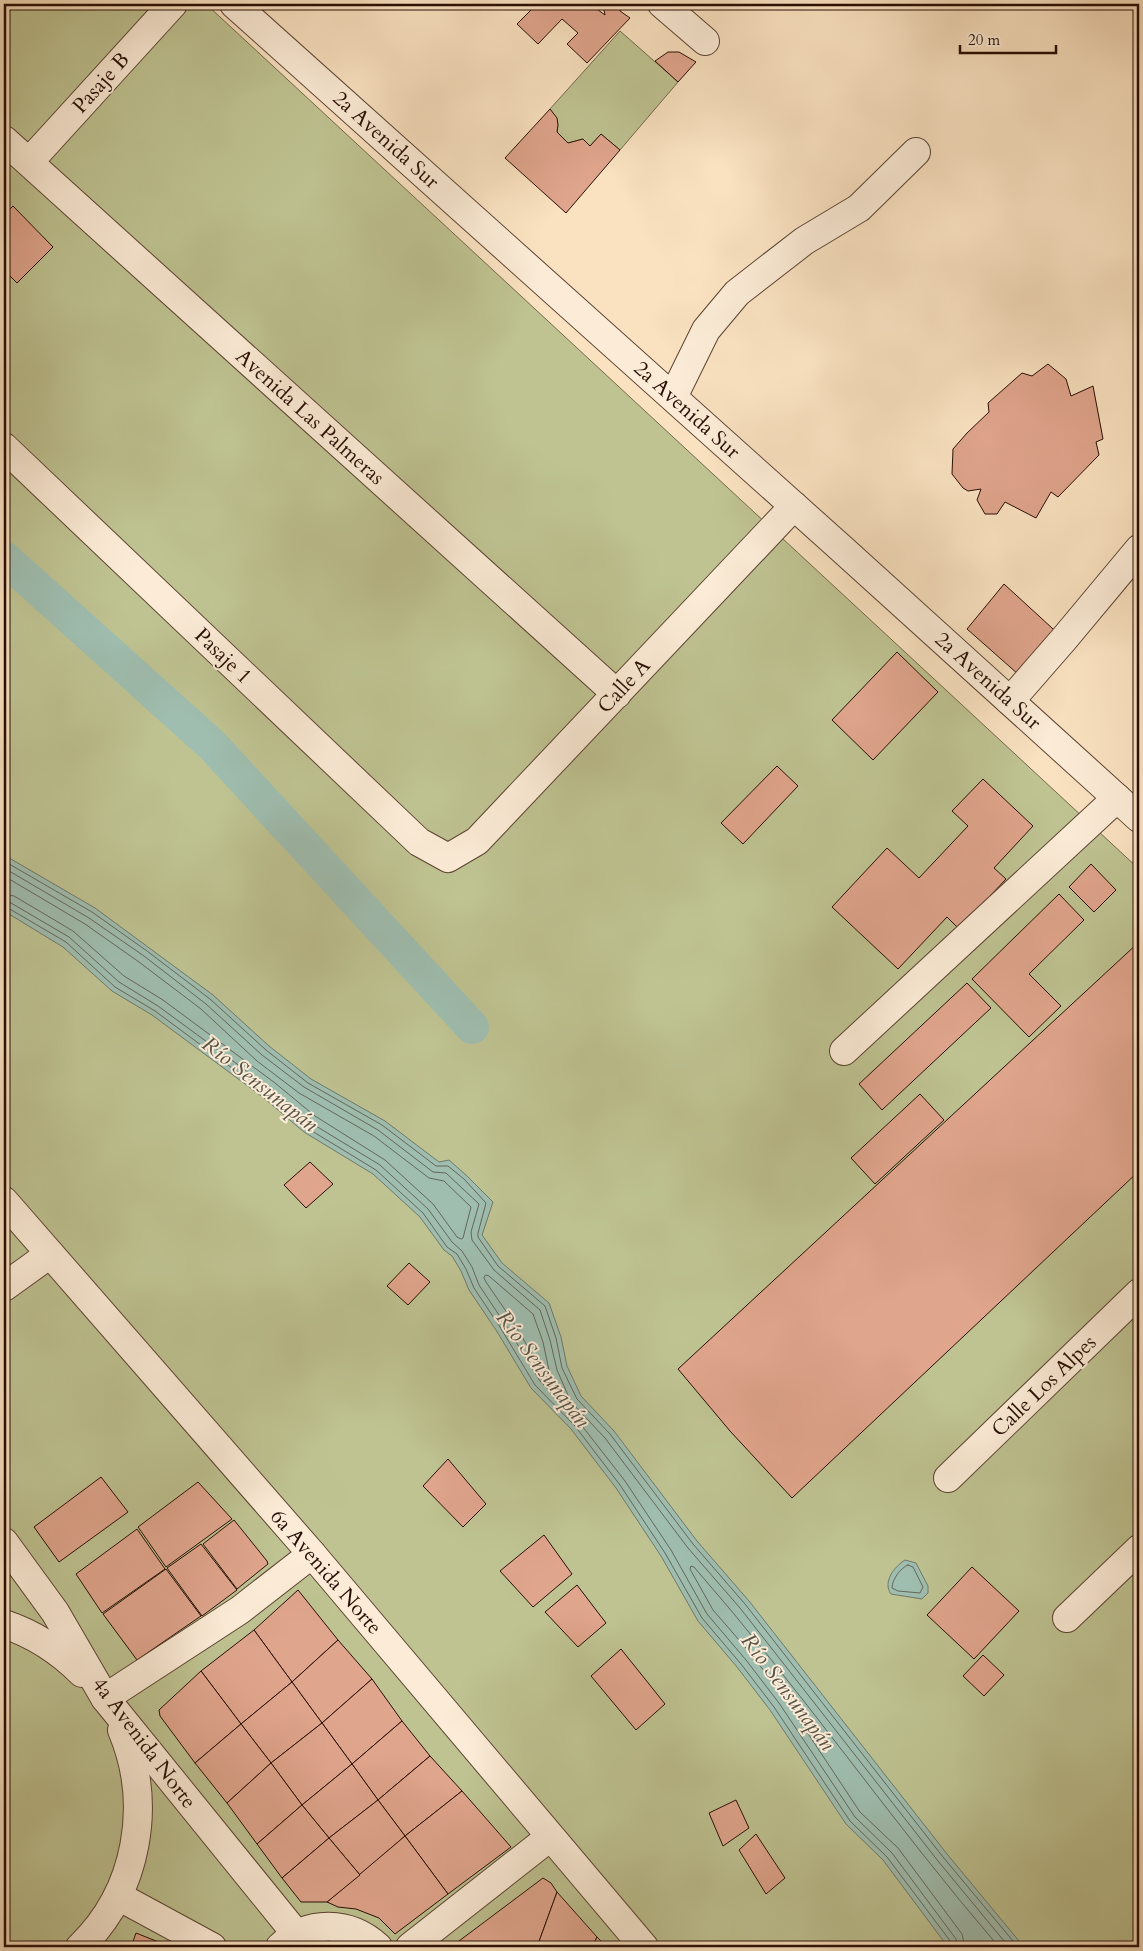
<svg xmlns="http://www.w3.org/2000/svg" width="1143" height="1951" font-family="Cardo,serif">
	<rect width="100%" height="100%" fill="#fae2c1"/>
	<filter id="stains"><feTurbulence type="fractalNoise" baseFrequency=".004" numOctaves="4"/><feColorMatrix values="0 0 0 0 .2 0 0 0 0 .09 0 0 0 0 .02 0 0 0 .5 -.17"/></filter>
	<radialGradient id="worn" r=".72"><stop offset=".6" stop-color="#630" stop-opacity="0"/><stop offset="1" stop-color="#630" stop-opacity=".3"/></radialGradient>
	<g fill="#bfc392" stroke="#74684b">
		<polygon points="4,4 206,4 1139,869 1139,1947 4,1947"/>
		<path d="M620 31 678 82 620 150 601 134 590 146 583 139 568 143 557 132C559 122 556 117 550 109Z"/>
	</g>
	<g fill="#9fbeb0" stroke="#6f786b">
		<polygon points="4,855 95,908 213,995 269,1046 311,1079 385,1121 439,1162 449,1160 467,1176 493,1202 482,1235 502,1263 549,1303 561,1337 567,1366 581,1396 614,1431 697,1541 749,1601 947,1854 1024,1947 948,1947 883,1860 846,1824 770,1710 737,1667 698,1621 661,1556 616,1488 571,1429 531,1388 496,1330 469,1290 461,1271 452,1256 444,1250 420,1217 373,1174 304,1132 264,1098 152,1015 112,991 63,947 4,911"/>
		<path d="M905 1560 916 1563 928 1586V1593L922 1599 891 1594C882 1582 895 1566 905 1560Z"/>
	</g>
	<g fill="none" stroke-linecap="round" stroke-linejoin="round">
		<g stroke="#64665a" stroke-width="1">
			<polyline points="4,861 92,912 147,951 210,999 266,1050 308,1083 382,1125 436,1166 448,1166 464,1179 486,1203 478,1233 478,1237 498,1266 545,1306 556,1338 562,1368 577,1399 610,1434 693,1544 745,1604 943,1857 1018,1947"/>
			<polyline points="4,868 89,918 144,956 206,1004 262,1055 304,1087 378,1130 433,1172 446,1173 479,1204 471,1232 472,1240 494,1270 540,1310 550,1340 557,1370 571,1402 605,1438 688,1548 740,1608 938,1861 1009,1947"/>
			<polyline points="4,876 85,924 139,962 201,1009 257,1061 299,1093 374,1136 429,1178 444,1181 471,1207 463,1238 461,1239 457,1237 433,1204 385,1160 315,1116 275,1083 163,1000 124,976 73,931 14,896 4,894"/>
			<polyline points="4,901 11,903 69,937 119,982 158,1006 271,1089 311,1123 380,1165 428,1209 452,1242 462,1251 472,1267 479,1285 505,1324 540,1381 579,1422 625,1481 671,1550 707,1614 746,1660 779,1703 855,1817 892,1853 956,1939 958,1947"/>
			<polyline points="4,908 8,908 66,942 115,987 155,1011 267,1094 307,1128 376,1170 423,1213 447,1247 457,1254 466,1269 474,1288 500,1327 535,1385 575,1426 620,1485 665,1553 702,1618 741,1664 774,1707 850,1821 887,1857 951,1942 952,1947"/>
			<polygon points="486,1275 489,1276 533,1314 543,1342 550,1375 549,1377 545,1376 512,1320 486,1282 484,1278"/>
			<path d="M908 1565 913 1567 923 1587 920 1593 898 1591 892 1588C892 1580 900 1568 908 1565Z"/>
			<path d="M965 1947 962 1934 898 1848 860 1812 785 1699 752 1655 713 1610 690 1569 691 1566 694 1567C801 1689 893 1824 999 1947"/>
		</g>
		<polyline stroke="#9fbeb0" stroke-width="34" points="4,558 212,745 472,1027"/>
	</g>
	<g fill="#e0a58d" stroke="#280e04">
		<polygon points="537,4 590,4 605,15 603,5 619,4 620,11 630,18 587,63 567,44 578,33 562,19 538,44 517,24"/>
		<polygon points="668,52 679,52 696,62 678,82 655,61"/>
		<polygon points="550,109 557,118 558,125 557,132 568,143 583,139 590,146 601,134 620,150 566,213 505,158"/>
		<polygon points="13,206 53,247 17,283 4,270 4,215"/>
		<polygon points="1048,364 1066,379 1071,396 1093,386 1103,439 1096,442 1099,455 1058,497 1051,492 1036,518 1005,502 997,514 985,514 977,500 981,489 968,491 963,488 952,474 953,449 967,433 989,412 988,403 1022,373 1032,376"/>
		<polygon points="1004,584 1064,639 1027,682 967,629"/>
		<polygon points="897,652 938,692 873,760 832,720"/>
		<polygon points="777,766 798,786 743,844 721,823"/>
		<polygon points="983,779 1033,826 994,868 1006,879 959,929 947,917 898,969 832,907 887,848 919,878 968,826 952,811"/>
		<polygon points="1091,864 1116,890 1094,912 1069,887"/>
		<polygon points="1059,894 1084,920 1029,974 1061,1006 1029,1037 972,979"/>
		<polygon points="1139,942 1139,1171 792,1498 730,1431 678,1369"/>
		<polygon points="967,983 991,1008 882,1110 859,1084"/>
		<polygon points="920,1094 944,1120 875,1184 851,1158"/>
		<polygon points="310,1162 333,1184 306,1208 284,1185"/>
		<polygon points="409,1263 430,1282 408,1305 387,1286"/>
		<polygon points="448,1459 486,1504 463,1527 423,1486"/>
		<polygon points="101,1477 128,1512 59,1562 34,1527"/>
		<polygon points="198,1482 232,1519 166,1567 138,1527"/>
		<polygon points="234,1520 267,1561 268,1564 237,1589 203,1544"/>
		<polygon points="137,1529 165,1569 102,1613 76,1574"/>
		<polygon points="544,1535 572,1574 533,1607 500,1571"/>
		<polygon points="201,1544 237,1590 202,1616 167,1568"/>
		<polygon points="972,1567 1019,1611 974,1659 927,1615"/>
		<polygon points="166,1569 201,1616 137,1660 103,1614"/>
		<polygon points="577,1585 606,1623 578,1647 545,1612"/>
		<polygon points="298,1590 338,1640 292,1682 254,1630"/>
		<polygon points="254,1630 292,1682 241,1724 201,1671"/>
		<polygon points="338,1640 372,1679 322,1723 292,1682"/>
		<polygon points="621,1649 665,1704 636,1730 591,1676"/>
		<polygon points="983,1655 1004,1675 984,1696 963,1676"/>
		<polygon points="201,1671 241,1724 195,1763 160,1716 159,1710"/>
		<polygon points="372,1679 402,1721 352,1764 322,1723"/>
		<polygon points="292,1682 322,1723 271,1763 241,1724"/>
		<polygon points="402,1721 430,1756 378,1800 352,1764"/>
		<polygon points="322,1723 352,1764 302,1805 271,1763"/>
		<polygon points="241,1724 271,1763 227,1803 195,1763"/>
		<polygon points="430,1756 462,1791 405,1836 378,1800"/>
		<polygon points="271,1763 302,1805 257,1844 227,1803"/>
		<polygon points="352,1764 378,1800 329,1838 302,1805"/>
		<polygon points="462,1791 511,1847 448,1894 405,1836"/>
		<polygon points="378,1800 405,1836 360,1875 329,1838"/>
		<polygon points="736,1800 749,1828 723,1846 709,1813"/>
		<polygon points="302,1805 329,1838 282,1878 257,1844"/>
		<polygon points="756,1834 785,1878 766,1894 739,1850"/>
		<polygon points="405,1836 448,1894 395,1934 379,1918 356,1909 338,1907 327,1902"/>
		<polygon points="329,1838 360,1875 327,1902 301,1902 282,1878"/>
		<polygon points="543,1878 551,1883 557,1892 537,1947 451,1947"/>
		<polygon points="557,1892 597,1937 592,1947 537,1947"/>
		<polygon points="136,1933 171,1947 131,1947"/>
		<polygon points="597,1937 607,1947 592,1947"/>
	</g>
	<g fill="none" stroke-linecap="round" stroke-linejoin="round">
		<defs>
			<g id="minor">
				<polyline points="234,4 842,549 1139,818"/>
				<polyline points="662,4 705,41"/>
				<polyline points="4,140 617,694"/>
				<polyline points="29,162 173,4"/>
				<polyline points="673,397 706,330 737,293 804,241 859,208 916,152"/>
				<polyline points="4,447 419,842 448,858 477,841 794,506"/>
				<polyline points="1010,701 1064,639 1139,549"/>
				<polyline points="844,1051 1117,798"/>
				<polyline points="4,1201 312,1554 644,1947"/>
				<polyline points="4,1287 50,1254"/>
				<polyline points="948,1478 1139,1293"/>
				<polyline points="4,1542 55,1612 105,1698 297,1935"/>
				<polyline points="1067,1618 1139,1549"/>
				<path d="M4 1624C34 1634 59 1650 82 1673"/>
				<polyline points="105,1698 240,1610 312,1554"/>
				<polyline points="118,1896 212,1947"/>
				<path d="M80 1947C138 1891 153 1804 122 1730"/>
				<path d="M280 1947C308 1919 350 1921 378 1947"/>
				<polyline points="410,1947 550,1837"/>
			</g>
		</defs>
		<use href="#minor" stroke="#5c4333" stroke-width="30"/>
		<use href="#minor" stroke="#fcecd7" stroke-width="28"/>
	</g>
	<g text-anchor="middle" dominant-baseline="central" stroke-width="4" stroke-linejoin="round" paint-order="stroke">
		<g font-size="21" fill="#280e04" stroke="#fcecd7">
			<text transform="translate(101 83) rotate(-48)">Pasaje B</text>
			<text transform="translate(386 140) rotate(42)">2a Avenida Sur</text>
			<text transform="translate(687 410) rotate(42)">2a Avenida Sur</text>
			<text transform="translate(310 417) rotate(42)">Avenida Las Palmeras</text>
			<text transform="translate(223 656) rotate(44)">Pasaje 1</text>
			<text transform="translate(988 681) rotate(42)">2a Avenida Sur</text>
			<text transform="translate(624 686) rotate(-47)">Calle A</text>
			<text transform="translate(1044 1386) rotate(-44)">Calle Los Alpes</text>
			<text transform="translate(326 1572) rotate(49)">6a Avenida Norte</text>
			<text transform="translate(144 1743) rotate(53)">4a Avenida Norte</text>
		</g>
		<g font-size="22" font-style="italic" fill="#585449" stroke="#fcecd7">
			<text transform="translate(260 1084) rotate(38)">Río Sensunapán</text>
			<text transform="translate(543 1369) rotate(53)">Río Sensunapán</text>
			<text transform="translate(788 1692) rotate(53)">Río Sensunapán</text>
		</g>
	</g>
	<rect width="1143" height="1951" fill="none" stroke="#fae2c1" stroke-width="20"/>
	<rect x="5" y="5" width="1133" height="1941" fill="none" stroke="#280e04" stroke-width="2.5"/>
	<rect x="10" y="10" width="1123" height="1931" fill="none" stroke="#280e04"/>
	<path d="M960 45v8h96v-8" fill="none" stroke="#280e04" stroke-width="2.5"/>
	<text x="968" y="45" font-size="15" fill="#280e04" stroke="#fcecd7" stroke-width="4" paint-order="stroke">20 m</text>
	<rect width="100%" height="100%" filter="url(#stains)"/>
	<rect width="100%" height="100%" fill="url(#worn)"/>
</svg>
